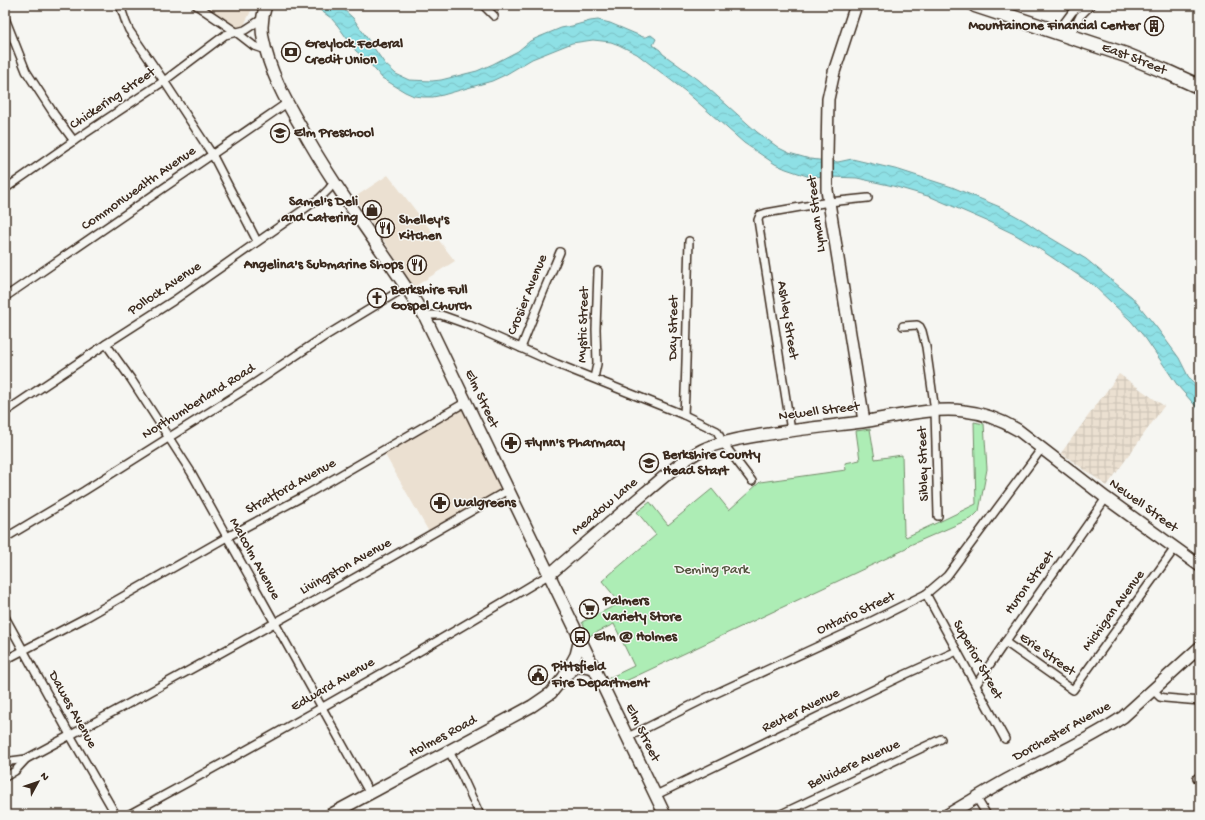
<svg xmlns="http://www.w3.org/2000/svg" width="1205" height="820" font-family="'Gochi Hand',sans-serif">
	<defs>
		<pattern id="industrial-grid" width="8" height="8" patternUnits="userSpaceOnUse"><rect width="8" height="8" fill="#ebe0d1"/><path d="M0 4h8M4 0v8" fill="none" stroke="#cac0b3"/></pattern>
		<pattern id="water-waves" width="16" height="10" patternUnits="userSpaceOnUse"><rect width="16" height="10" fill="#8ee0e5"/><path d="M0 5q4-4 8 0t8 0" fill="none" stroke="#7bc0c4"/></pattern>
	</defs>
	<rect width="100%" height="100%" fill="#f6f6f2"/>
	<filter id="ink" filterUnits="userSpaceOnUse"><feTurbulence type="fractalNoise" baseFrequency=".025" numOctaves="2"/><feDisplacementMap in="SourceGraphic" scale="8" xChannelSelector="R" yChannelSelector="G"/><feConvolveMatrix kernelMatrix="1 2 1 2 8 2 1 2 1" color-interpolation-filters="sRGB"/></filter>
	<g filter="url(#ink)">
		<g fill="#ebe0d1">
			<polygon points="203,5 254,5 244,25 237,28"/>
			<polygon points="388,175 455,261 414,287 355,197"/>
			<polygon points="464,407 503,489 429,532 384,453"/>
		</g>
		<polygon fill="url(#industrial-grid)" points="1119,374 1164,406 1107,486 1061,453"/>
		<polygon fill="#adedb5" stroke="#748c6a" points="974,422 984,424 987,469 979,511 972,518 910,545 906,549 613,687 609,678 634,666 614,624 589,636 582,622 620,603 602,581 656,535 637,512 650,502 668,525 712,489 729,510 760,482 846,470 845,463 860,460 856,431 870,429 875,459 902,455 904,533 906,537 943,520 976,504"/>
		<polygon fill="url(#water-waves)" stroke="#6d9795" points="313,5 338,5 342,8 353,18 385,64 396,74 409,80 432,81 441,80 477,71 493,64 518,51 530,41 539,37 561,28 572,26 590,21 598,20 610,23 643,37 646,37 651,35 656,39 653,45 660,50 663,54 699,80 757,132 779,148 789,153 810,159 819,160 838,162 852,159 899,170 952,187 1000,207 1025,221 1044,234 1086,259 1132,297 1157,328 1179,358 1188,376 1200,391 1200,411 1178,386 1146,339 1131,321 1093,285 1041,250 1014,234 989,222 931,197 893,186 857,178 807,176 786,169 775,164 744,143 685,91 637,54 619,45 611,42 593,40 572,43 532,59 505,75 492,81 443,95 433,97 423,97 414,96 405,92 382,78 366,59 356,51 338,26 331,18"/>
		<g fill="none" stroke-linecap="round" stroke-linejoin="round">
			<defs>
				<g id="street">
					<polyline points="120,5 126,23 129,30 164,81 212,154 257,241"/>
					<polyline points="196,5 236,32 254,46 266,50"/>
					<polyline points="483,5 494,16"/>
					<polyline points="1083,5 1073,11 1064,23 1063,24 1065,35 1074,28 1080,16 1091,5"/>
					<polyline points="5,18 26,71 54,114 74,141"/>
					<polyline points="5,189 72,142 164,81 225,35 245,30 262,19"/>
					<polyline points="5,297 287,103"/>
					<polyline points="424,315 441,315 469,325 557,364 684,415 717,431 723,443 752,481"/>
					<polyline points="903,326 917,325 920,327 922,331 926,347 935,411 938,516"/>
					<polyline points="106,344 131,379 191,472 370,794"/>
					<polyline points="521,348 542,295 560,252"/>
					<polyline points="594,378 597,364 596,329 598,271"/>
					<polyline points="5,412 106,344 173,301 320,198 329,189 334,182"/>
					<path d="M684 415C687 357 687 299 689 241"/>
					<polyline points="791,431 758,220 760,215 766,213 829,202 868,198"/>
					<polyline points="5,538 84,491 249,387 322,338 406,287"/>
					<polyline points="926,594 1005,739"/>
					<polyline points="5,617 70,735 116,815"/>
					<polyline points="1005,642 1073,690 1175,548"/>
					<polyline points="5,660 87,617 227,537 304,496 466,402"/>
					<path d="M976 685C1018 622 1063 560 1106 498"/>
					<polyline points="1153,690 1160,697 1165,698 1200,701"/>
					<polyline points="628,737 708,697 864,625 926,594 947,576 1042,448"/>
					<polyline points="449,751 463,778 480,815"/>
					<path d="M5 764 11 761 26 759C189 672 349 582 508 490"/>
					<polyline points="5,777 15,771 26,759"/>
					<polyline points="1197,778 1200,778"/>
					<polyline points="656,795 904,675 957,651"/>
					<polyline points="976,797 987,815"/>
					<polyline points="345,807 349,815"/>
					<path d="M128 815C270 738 411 658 550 574"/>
					<polyline points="779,815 941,739"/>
				</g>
				<g id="secondary">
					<path d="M266 5C262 16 261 27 263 38 269 70 285 100 301 127 337 193 384 251 424 315L665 815"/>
					<polyline points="856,5 834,72 828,99 827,157 827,190 864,421"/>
					<path d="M550 574C582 547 614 519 646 492 664 477 681 461 702 450 713 444 727 442 739 439 780 431 821 427 862 422 894 417 933 407 964 411 984 413 1001 420 1018 430L1106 498 1200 566"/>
					<path d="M567 674C579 664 579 665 594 668"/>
					<polyline points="330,815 532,706 551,693 564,677 576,655 580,639"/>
					<path d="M947 815C970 802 991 788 1014 776 1050 757 1089 740 1123 717L1200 647"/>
				</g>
				<g id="highway">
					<path id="s1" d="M975 5 1126 55 1165 71 1200 87"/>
				</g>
			</defs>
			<use href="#street" stroke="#3b2a1e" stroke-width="10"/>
			<use href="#secondary" stroke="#3b2a1e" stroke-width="14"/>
			<use href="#highway" stroke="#3b2a1e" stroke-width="17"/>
			<use href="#street" stroke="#f6f6f2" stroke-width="7"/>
			<use href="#secondary" stroke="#f6f6f2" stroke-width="11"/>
			<use href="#highway" stroke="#f6f6f2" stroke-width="14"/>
		</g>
	</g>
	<defs>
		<symbol id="building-ring" viewBox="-11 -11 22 22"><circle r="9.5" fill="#f6f6f2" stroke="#3b2a1e" stroke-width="1.5"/><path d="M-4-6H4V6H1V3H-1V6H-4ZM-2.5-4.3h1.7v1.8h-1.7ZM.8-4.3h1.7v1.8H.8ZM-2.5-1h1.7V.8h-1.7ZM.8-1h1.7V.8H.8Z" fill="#3b2a1e"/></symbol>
		<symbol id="bank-ring" viewBox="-11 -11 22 22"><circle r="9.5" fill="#f6f6f2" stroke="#3b2a1e" stroke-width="1.5"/><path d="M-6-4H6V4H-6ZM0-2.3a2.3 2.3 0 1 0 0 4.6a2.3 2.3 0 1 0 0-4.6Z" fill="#3b2a1e"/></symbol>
		<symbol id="school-ring" viewBox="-11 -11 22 22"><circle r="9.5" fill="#f6f6f2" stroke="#3b2a1e" stroke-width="1.5"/><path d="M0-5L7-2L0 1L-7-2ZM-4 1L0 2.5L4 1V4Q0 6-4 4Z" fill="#3b2a1e"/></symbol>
		<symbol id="shop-ring" viewBox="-11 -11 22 22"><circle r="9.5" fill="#f6f6f2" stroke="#3b2a1e" stroke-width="1.5"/><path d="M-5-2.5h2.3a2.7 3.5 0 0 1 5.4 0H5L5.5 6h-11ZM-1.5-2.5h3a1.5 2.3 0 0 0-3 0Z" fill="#3b2a1e"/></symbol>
		<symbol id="restaurant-ring" viewBox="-11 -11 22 22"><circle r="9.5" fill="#f6f6f2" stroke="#3b2a1e" stroke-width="1.5"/><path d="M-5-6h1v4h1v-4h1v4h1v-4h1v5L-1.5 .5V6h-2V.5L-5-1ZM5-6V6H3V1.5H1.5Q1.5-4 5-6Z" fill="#3b2a1e"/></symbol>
		<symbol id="church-ring" viewBox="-11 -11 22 22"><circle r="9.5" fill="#f6f6f2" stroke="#3b2a1e" stroke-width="1.5"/><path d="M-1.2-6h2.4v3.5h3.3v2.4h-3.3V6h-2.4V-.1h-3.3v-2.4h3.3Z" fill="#3b2a1e"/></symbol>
		<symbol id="pharmacy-ring" viewBox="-11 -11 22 22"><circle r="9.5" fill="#f6f6f2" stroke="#3b2a1e" stroke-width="1.5"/><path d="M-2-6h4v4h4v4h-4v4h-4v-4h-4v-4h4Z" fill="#3b2a1e"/></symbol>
		<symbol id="supermarket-ring" viewBox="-11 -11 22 22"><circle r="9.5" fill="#f6f6f2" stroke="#3b2a1e" stroke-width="1.5"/><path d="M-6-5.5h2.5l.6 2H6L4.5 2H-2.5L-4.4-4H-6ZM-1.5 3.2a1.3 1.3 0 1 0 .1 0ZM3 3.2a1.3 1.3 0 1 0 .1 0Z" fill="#3b2a1e"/></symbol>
		<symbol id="bus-ring" viewBox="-11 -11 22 22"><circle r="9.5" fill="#f6f6f2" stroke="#3b2a1e" stroke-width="1.5"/><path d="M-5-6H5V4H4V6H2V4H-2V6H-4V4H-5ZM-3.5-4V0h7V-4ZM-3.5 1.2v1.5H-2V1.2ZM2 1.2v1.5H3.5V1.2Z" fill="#3b2a1e"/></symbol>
		<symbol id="civic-ring" viewBox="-11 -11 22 22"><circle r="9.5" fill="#f6f6f2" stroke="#3b2a1e" stroke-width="1.5"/><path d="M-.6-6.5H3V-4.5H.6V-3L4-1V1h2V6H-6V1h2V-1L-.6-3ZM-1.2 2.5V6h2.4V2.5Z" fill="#3b2a1e"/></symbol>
	</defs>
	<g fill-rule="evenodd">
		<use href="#building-ring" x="1143" y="15" width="22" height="22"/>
		<use href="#bank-ring" x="280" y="41" width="22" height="22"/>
		<use href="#school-ring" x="269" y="122" width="22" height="22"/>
		<use href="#shop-ring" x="361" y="199" width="22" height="22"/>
		<use href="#restaurant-ring" x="374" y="217" width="22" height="22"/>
		<use href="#restaurant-ring" x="406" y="254" width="22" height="22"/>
		<use href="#church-ring" x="366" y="287" width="22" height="22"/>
		<use href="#pharmacy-ring" x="500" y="432" width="22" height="22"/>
		<use href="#school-ring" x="638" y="452" width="22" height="22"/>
		<use href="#pharmacy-ring" x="429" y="492" width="22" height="22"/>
		<use href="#supermarket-ring" x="578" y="598" width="22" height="22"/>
		<use href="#bus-ring" x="569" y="626" width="22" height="22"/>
		<use href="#civic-ring" x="527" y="664" width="22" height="22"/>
	</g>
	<g text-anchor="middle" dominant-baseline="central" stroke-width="3" stroke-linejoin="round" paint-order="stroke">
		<g font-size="14" font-weight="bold" fill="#3b2a1e" stroke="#f6f6f2" text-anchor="start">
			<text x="1140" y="26" text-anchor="end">MountainOne Financial Center</text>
			<text x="305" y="44">Greylock Federal<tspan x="305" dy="16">Credit Union</tspan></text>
			<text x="294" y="133">Elm Preschool</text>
			<text x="358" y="202" text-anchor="end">Samel's Deli<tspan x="358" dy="16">and Catering</tspan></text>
			<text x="399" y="220">Shelley's<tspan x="399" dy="16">Kitchen</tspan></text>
			<text x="403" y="265" text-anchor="end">Angelina's Submarine Shops</text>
			<text x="391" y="290">Berkshire Full<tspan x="391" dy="16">Gospel Church</tspan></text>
			<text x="525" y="443">Flynn's Pharmacy</text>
			<text x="663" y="455">Berkshire County<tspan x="663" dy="16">Head Start</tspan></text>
			<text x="454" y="503">Walgreens</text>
			<text x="603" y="601">Palmers<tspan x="603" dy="16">Variety Store</tspan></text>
			<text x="594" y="637">Elm @ Holmes</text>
			<text x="552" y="667">Pittsfield<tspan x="552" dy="16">Fire Department</tspan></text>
		</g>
		<g font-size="14" fill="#3b2a1e" stroke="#f6f6f2">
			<text stroke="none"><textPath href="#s1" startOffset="168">East Street</textPath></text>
			<text transform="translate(113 99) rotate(-34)">Chickering Street</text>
			<text transform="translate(139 189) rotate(-35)">Commonwealth Avenue</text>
			<text transform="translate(817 214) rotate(-97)">Lyman Street</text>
			<text transform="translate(165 289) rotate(-34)">Pollock Avenue</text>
			<text transform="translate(528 295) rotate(-68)">Crosier Avenue</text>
			<text transform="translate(787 320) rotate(81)">Ashley Street</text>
			<text transform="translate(584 325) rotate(-88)">Mystic Street</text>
			<text transform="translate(674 328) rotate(-89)">Day Street</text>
			<text transform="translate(481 399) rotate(65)">Elm Street</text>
			<text transform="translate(199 402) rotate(-32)">Northumberland Road</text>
			<text transform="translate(819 412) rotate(-7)">Newell Street</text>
			<text transform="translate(924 464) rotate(-92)">Sibley Street</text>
			<text transform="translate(291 487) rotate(-29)">Stratford Avenue</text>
			<text transform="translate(1143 506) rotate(36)">Newell Street</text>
			<text transform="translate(605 507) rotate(-40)">Meadow Lane</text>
			<text transform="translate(254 559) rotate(61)">Malcolm Avenue</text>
			<text transform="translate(346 567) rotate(-29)">Livingston Avenue</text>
			<text transform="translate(1030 583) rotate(-54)">Huron Street</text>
			<text transform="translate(1114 611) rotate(-54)">Michigan Avenue</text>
			<text transform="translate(856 614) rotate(-25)">Ontario Street</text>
			<text transform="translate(1047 655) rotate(35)">Erie Street</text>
			<text transform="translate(977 660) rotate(61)">Superior Street</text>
			<text transform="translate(333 685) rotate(-30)">Edward Avenue</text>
			<text transform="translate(72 710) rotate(61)">Dawes Avenue</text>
			<text transform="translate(801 711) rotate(-26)">Reuter Avenue</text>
			<text transform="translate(1062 732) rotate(-29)">Dorchester Avenue</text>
			<text transform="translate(642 733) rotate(64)">Elm Street</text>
			<text transform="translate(443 737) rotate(-28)">Holmes Road</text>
			<text transform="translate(854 765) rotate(-25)">Belvidere Avenue</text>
		</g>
		<g font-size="14" fill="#52513c" stroke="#f6f6f2">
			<text x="712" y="570">Deming Park</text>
		</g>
	</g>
	<rect width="1205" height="820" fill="none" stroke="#f6f6f2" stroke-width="20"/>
	<rect x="10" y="10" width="1185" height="800" fill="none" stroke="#3b2a1e" stroke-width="1.5" filter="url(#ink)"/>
	<g transform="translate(38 782) rotate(50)" stroke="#f6f6f2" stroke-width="3" paint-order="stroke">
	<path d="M0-3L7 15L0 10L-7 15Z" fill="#3b2a1e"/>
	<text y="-6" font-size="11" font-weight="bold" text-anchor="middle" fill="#3b2a1e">N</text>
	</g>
</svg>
